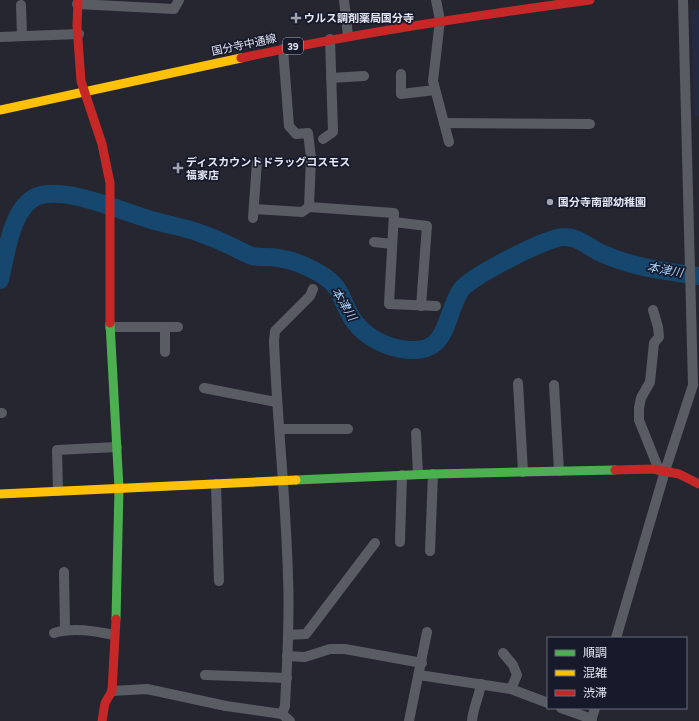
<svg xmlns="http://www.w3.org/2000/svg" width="699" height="721" font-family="Figtree,'Noto Sans JP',sans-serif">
	<rect width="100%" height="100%" fill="#252630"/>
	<polygon fill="#262a40" points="692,10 699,10 699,116 694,117 691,13"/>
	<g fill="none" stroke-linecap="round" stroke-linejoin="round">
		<path stroke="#16476e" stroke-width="18" d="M0 280C6 256 11 206 38 196 67 186 125 213 155 221 169 225 183 227 197 232 209 236 221 241 233 247 239 250 246 254 252 256 260 258 270 256 278 258 292 260 307 266 319 273 345 288 339 300 354 321 366 338 389 349 410 350 450 352 444 315 461 290 471 276 546 238 563 237 577 236 587 246 599 252 630 267 664 271 699 276"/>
		<g stroke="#5a5c64" stroke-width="10">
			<polyline points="344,0 348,36"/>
			<polyline points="436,0 440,20 433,81 449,142"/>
			<polyline points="77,4 174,9 179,0"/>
			<polyline points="21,5 22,36"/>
			<polyline points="0,37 79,34"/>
			<polyline points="283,49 289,126 296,134 308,133 311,158 309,207 394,213 389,304 436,306"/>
			<polyline points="401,74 401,94 435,90"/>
			<polyline points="331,78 364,76"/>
			<polyline points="444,123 590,124"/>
			<polyline points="323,139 333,132 330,39"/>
			<polyline points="254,209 302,212 309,207"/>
			<polyline points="253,218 257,162"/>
			<polyline points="394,222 427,226 421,306"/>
			<polyline points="374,242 392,244"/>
			<polyline points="653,310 658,327 659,337 654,343 650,382 641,398 639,408 639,420 659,470"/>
			<polyline points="110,327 178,327"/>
			<polyline points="165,352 165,327"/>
			<polyline points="518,383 523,472"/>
			<polyline points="554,385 559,471"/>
			<polyline points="204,388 276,402"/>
			<polyline points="0,413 2,413"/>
			<polyline points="280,429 348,429"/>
			<polyline points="416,433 418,474"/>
			<polyline points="216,484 219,581"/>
			<polyline points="58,491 57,450 117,447"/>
			<polyline points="400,542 402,475"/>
			<polyline points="430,551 433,474"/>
			<polyline points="64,572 65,630"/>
			<path d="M54 633C73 627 95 631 114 635"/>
			<polyline points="288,635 306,634 375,543"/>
			<polyline points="616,638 665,471 693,385 683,0"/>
			<polyline points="503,653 513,665 517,675 511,689"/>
			<polyline points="287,656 305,657 330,649 345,649 422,663"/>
			<polyline points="205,675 287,678"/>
			<polyline points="419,675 511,689 548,703"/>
			<path d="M112 691 147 689 226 706 282 714 285 706C287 663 290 620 288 578 286 498 277 420 274 341L275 331 310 296 313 289"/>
			<polyline points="561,708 592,719"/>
			<polyline points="282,714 290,721"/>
			<polyline points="409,721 427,632"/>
			<path d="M472 721C473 708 479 697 481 684"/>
			<polyline points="591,721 595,708"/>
		</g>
		<g stroke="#4caf50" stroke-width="9">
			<polyline points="110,323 119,488 116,619"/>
			<polyline points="296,480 433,474 615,470"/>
		</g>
		<g stroke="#ffc107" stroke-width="9">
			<polyline points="0,110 241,58"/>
			<polyline points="0,494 296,480"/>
		</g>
		<g stroke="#c62828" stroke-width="9">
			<polyline points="78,0 77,26 81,81 102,144 110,183 110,323"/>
			<path d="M241 58C357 33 473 16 590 0"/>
			<polyline points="615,470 653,469 679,474 699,484"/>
			<polyline points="102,721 105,703 112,691 116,619"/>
		</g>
	</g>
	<g fill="#a1a3af" stroke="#161a2b" stroke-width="1.5">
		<path d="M294 12h4v4h4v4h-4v4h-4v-4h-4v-4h4z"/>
		<path d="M176 162h4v4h4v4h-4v4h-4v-4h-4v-4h4z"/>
		<circle cx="550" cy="202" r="4"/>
	</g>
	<g text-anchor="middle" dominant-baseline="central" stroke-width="3.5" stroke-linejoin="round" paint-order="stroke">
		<rect fill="#161a2b" stroke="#a6aab7" stroke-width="1" x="283" y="38" width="20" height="16" rx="3"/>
		<g font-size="10" font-weight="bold" fill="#e4e7f3">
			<text x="293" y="46">39</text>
		</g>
		<g font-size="11" font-weight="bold" fill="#e4e7f3" stroke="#161a2b" text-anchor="start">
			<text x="304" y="18">ウルス調剤薬局国分寺</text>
			<text x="186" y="162">ディスカウントドラッグコスモス<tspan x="186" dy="13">福家店</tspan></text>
			<text x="558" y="202">国分寺南部幼稚園</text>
		</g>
		<g font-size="11" fill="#e4e7f3" stroke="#161a2b">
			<text transform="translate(244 45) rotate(-12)">国分寺中通線</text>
		</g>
		<g font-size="12" font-style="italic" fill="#a4cef7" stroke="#161a2b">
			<text transform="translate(665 270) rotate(10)">本津川</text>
			<text transform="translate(344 304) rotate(59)">本津川</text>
		</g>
	</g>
	<rect x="547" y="637" width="140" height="72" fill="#161a2b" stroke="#686c7b"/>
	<rect x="555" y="650" width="20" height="6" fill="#4caf50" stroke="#686c7b"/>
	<text x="583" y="657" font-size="12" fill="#e4e7f3">順調</text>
	<rect x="555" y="670" width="20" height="6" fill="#ffc107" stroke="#686c7b"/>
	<text x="583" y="677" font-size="12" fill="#e4e7f3">混雑</text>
	<rect x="555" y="690" width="20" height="6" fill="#c62828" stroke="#686c7b"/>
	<text x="583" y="697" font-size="12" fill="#e4e7f3">渋滞</text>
</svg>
